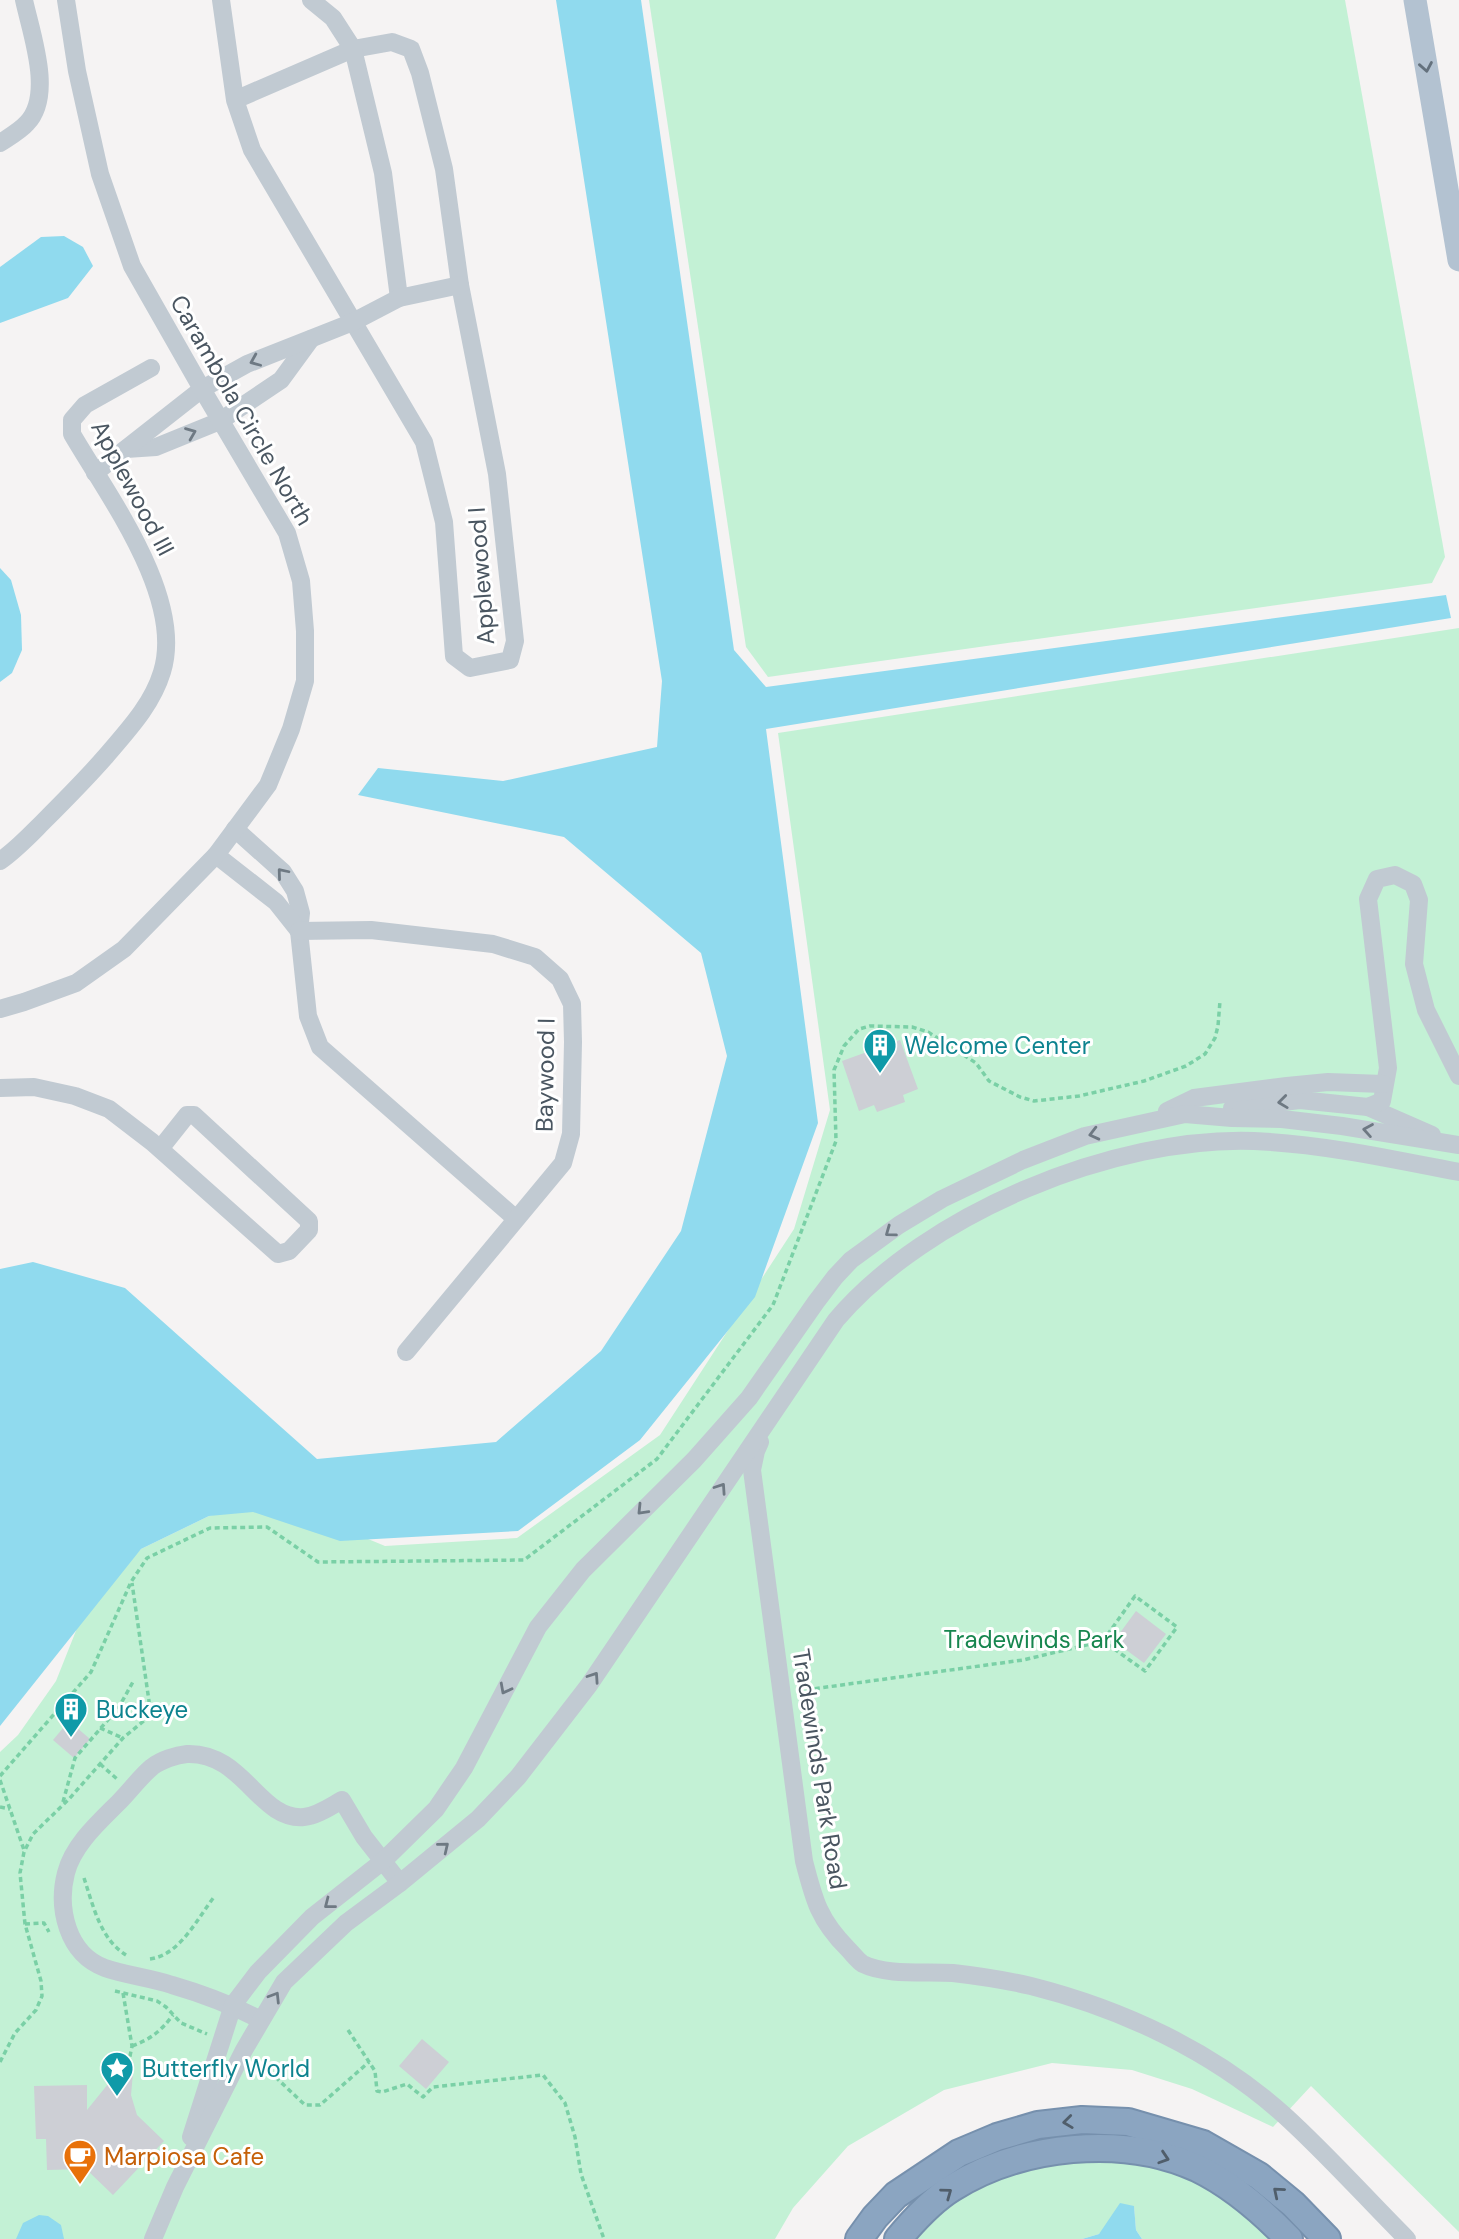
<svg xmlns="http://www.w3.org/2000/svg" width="1459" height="2239" font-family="'DM Sans',sans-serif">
	<rect width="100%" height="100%" fill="#f5f3f3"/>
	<g fill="#c3f1d5">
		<polygon points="649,0 1345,0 1445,557 1432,583 768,677 746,647"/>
		<polygon points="1459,628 1459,2232 1311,2086 1273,2127 1192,2089 1132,2070 1052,2063 944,2090 848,2146 793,2208 775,2239 0,2239 0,1752 18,1735 56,1681 87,1603 141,1549 209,1516 247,1506 310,1515 385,1546 517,1538 660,1435 794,1229 830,1110 778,733"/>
		<polygon points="1057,2153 1185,2170 1282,2239 1142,2239 1136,2230 1134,2207 1099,2234 1082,2239 903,2239 942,2201"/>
	</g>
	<g fill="#90daee">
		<polygon points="556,0 641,0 734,650 766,687 1446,595 1451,618 766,729 818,1123 755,1297 640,1440 518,1531 340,1541 253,1512 209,1516 141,1549 0,1726 0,1269 33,1262 125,1288 317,1459 496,1442 601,1351 681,1231 727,1056 701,953 564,837 358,795 378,768 503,781 657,747 662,681"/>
		<polygon points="64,236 83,247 93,266 68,298 0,323 0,267 41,237"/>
		<polygon points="0,568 11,580 21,615 22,650 12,673 0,682"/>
		<polygon points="1120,2203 1134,2206 1136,2230 1142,2239 1082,2239 1099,2234"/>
		<polygon points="39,2215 48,2216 61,2225 64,2239 16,2239 23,2223"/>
	</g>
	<g fill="#cdcfd5">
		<polygon points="900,1040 918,1089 903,1095 905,1102 877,1112 874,1105 859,1111 842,1061"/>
		<polygon points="1136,1611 1166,1634 1144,1663 1114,1641"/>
		<polygon points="69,1721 90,1739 74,1758 53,1740"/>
		<polygon points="422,2039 449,2062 426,2089 399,2066"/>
		<polygon points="121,2068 133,2073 131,2095 137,2115 164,2141 113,2195 86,2169 47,2170 46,2139 36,2139 34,2086 87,2085 87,2110"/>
	</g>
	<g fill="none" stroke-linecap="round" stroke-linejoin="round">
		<defs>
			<g id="highway">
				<polyline points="859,2239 875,2217 896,2195 959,2153 997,2137 1038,2125 1082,2120 1128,2122 1203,2144 1259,2176 1293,2204 1327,2239"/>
				<path d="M898 2239C913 2221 931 2201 952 2188 1021 2145 1122 2134 1197 2168 1230 2184 1264 2213 1289 2239"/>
			</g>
		</defs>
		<use href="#highway" stroke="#7690ad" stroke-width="30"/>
		<g stroke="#7ad0a6" stroke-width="3.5" stroke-dasharray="5 3.5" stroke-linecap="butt">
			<polyline points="798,1691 1023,1660 1103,1641 1145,1671 1177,1627 1135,1596 1103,1641"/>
			<polyline points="100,1728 123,1738"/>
			<polyline points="100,1764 117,1779"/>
			<polyline points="0,1776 91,1672 131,1582 147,1558 210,1528 267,1527 318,1562 524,1560 657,1459 773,1305 836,1141 834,1070 844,1046 859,1029 870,1026 912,1027 928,1032 976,1063 989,1081 1020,1097 1034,1101 1079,1096 1144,1081 1186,1066 1205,1054 1215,1038 1218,1026 1220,1001"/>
			<polyline points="0,1780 24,1850"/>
			<polyline points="63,1802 75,1758 119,1707 134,1680"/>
			<polyline points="0,1807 10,1809"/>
			<path d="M84 1878C93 1905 100 1939 126 1955"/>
			<polyline points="25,1924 44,1923 49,1932"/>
			<path d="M150 1959C180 1955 197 1919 214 1897"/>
			<polyline points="115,1991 157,2001 166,2007 181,2023 207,2034"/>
			<polyline points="123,1993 132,2046 127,2071"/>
			<polyline points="348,2030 375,2071 377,2091 382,2092 407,2084 423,2097 433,2087 543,2075 565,2103 575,2137 581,2174 604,2239"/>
			<path d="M132 2046C151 2039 161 2031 173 2015"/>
			<polyline points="0,2062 15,2033 36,2010 42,1996 41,1981 25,1924 20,1873 24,1852 33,1834 69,1799 123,1738 151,1715 132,1583"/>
			<polyline points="255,2062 268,2070 305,2105 320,2105 369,2062"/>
		</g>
		<g stroke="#c1cad2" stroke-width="18">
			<polyline points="221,0 235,100 252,150 424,442 444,522 454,656 470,668 510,660 515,641 497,474 460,285 444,169 420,73 411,49 392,42 353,49 235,100"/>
			<polyline points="311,0 333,18 353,49 383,173 399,298"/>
			<path d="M0 143C9 137 20 131 27 123 54 95 31 33 24 0"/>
			<polyline points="126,449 156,447 220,421 281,380 311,339"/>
			<polyline points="95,473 202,389 247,364 353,322 399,298 460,285"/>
			<polyline points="235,829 283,872 295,891 301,913 299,931 308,1016 320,1047 515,1218"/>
			<polyline points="216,855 276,902 299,931"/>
			<path d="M0 861C16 850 30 835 43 822 65 800 86 779 106 756 128 730 152 705 162 672 185 598 108 496 72 434V420L85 405 151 368"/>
			<polyline points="299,931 371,930 493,944 535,957 560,979 572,1004 573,1042 571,1134 563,1163 406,1352"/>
			<polyline points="0,1009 24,1002 76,983 124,949 216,855 268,785 291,729 305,681 305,631 301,581 287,533 202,389 132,266 100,174 77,71 66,0"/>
			<polyline points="0,1088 34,1087 75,1096 109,1109 152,1142 278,1254 289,1251 309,1230 309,1221 194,1115 187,1115 160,1149"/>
			<polyline points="1368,1107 1432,1135"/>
			<polyline points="1232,1108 1300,1100 1368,1107 1382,1101 1388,1068 1368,899 1377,879 1395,875 1413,884 1419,900 1414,964 1426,1010 1459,1076"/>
			<polyline points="1167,1111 1194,1098 1287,1086 1328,1082 1383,1084"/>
			<path d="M760 1442 756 1451 752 1470 804 1861C814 1900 819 1920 848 1949 853 1954 858 1961 863 1964 887 1976 927 1971 953 1973 979 1976 1005 1980 1031 1986 1122 2009 1213 2051 1284 2115 1327 2154 1366 2198 1407 2239"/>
			<path d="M261 2020C232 2005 203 1994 172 1985 151 1978 125 1975 105 1968 67 1954 57 1908 66 1873 73 1845 99 1822 119 1802 130 1791 140 1777 152 1767 161 1760 176 1755 187 1754 244 1752 259 1821 304 1817 317 1816 331 1806 342 1800L364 1837 400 1883"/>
			<polyline points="191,2137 233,2005 258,1972 312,1917 383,1861 436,1809 464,1768 538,1627 583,1570 694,1460 749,1398 816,1302 835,1277 851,1260 899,1225 942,1199 1023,1160 1085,1136 1185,1114 1232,1118 1282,1119 1342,1126 1459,1145"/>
			<path d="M153 2239 175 2187 244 2050 284 1982 346 1923 400 1883 478 1819 518 1777 589 1685 836 1320C927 1213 1115 1136 1254 1141 1323 1144 1392 1159 1459 1172"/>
		</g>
		<polyline stroke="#b3c2d1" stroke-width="23" points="1415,0 1459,260"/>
		<use href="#highway" stroke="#8ba5c1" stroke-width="26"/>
	</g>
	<defs><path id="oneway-chevron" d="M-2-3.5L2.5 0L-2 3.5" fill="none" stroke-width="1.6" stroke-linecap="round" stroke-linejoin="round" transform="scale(1.75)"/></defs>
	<use stroke="#64717d" href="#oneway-chevron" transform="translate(1426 67) rotate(80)"/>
	<g stroke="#6e7983">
		<use href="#oneway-chevron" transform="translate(255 361) rotate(157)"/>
		<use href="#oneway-chevron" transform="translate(191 433) rotate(-22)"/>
		<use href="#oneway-chevron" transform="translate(282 873) rotate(-130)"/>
		<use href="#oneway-chevron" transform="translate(1283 1102) rotate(173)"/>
		<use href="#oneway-chevron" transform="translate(1368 1130) rotate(-170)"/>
		<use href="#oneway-chevron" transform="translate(1094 1134) rotate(166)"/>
		<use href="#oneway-chevron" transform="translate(890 1232) rotate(144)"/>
		<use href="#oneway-chevron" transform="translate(721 1488) rotate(-56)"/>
		<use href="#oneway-chevron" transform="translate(642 1510) rotate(134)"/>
		<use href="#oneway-chevron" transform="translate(594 1677) rotate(-56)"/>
		<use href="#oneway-chevron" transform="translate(505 1689) rotate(118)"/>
		<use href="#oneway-chevron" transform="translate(444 1847) rotate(-39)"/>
		<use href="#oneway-chevron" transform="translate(329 1904) rotate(142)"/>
		<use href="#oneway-chevron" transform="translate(275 1997) rotate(-58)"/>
	</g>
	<g stroke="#505e6b">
		<use href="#oneway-chevron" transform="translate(1068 2122) rotate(173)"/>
		<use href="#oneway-chevron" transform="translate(1164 2158) rotate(18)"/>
		<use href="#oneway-chevron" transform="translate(1278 2192) rotate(-140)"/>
		<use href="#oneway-chevron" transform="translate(947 2193) rotate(-36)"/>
	</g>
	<defs>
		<symbol id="building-pin" viewBox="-11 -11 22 30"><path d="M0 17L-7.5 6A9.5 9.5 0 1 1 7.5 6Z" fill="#0f9aa8" stroke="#fff"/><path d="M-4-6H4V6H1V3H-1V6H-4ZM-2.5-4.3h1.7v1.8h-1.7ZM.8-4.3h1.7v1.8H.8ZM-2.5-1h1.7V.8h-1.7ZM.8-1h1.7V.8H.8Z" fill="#fff"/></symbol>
		<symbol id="sight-pin" viewBox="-11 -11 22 30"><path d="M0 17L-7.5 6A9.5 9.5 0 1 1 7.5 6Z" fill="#0f9aa8" stroke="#fff"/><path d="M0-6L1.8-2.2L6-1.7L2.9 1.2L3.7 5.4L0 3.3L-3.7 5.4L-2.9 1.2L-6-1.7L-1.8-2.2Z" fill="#fff"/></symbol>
		<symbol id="cafe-pin" viewBox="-11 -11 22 30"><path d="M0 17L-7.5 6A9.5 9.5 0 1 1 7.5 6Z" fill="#e8710a" stroke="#fff"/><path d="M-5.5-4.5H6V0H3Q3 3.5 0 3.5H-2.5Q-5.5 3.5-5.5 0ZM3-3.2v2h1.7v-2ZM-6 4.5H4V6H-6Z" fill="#fff"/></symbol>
	</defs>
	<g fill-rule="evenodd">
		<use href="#building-pin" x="861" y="1026" width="38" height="52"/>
		<use href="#building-pin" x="52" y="1690" width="38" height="52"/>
		<use href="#sight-pin" x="98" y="2049" width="38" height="52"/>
		<use href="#cafe-pin" x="61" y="2137" width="38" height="52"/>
	</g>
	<g text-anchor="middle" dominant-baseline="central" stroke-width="6" stroke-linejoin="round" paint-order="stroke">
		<g font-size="24" fill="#4a5661" stroke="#fff">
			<text transform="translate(242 410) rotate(60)">Carambola Circle North</text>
			<text transform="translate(133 488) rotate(62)">Applewood III</text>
			<text transform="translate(481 576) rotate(-94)">Applewood I</text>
			<text transform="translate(545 1075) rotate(-89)">Baywood I</text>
			<text transform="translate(820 1769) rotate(81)">Tradewinds Park Road</text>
		</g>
		<g font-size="24" fill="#0d838f" stroke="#fff" text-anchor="start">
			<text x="904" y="1045">Welcome Center</text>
			<text x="96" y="1709">Buckeye</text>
			<text x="142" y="2068">Butterfly World</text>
		</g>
		<g font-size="24" fill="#17864f" stroke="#fff">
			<text x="1034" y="1639">Tradewinds Park</text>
		</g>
		<g font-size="24" fill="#c56008" stroke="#fff" text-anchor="start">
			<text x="104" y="2156">Marpiosa Cafe</text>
		</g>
	</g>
</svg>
